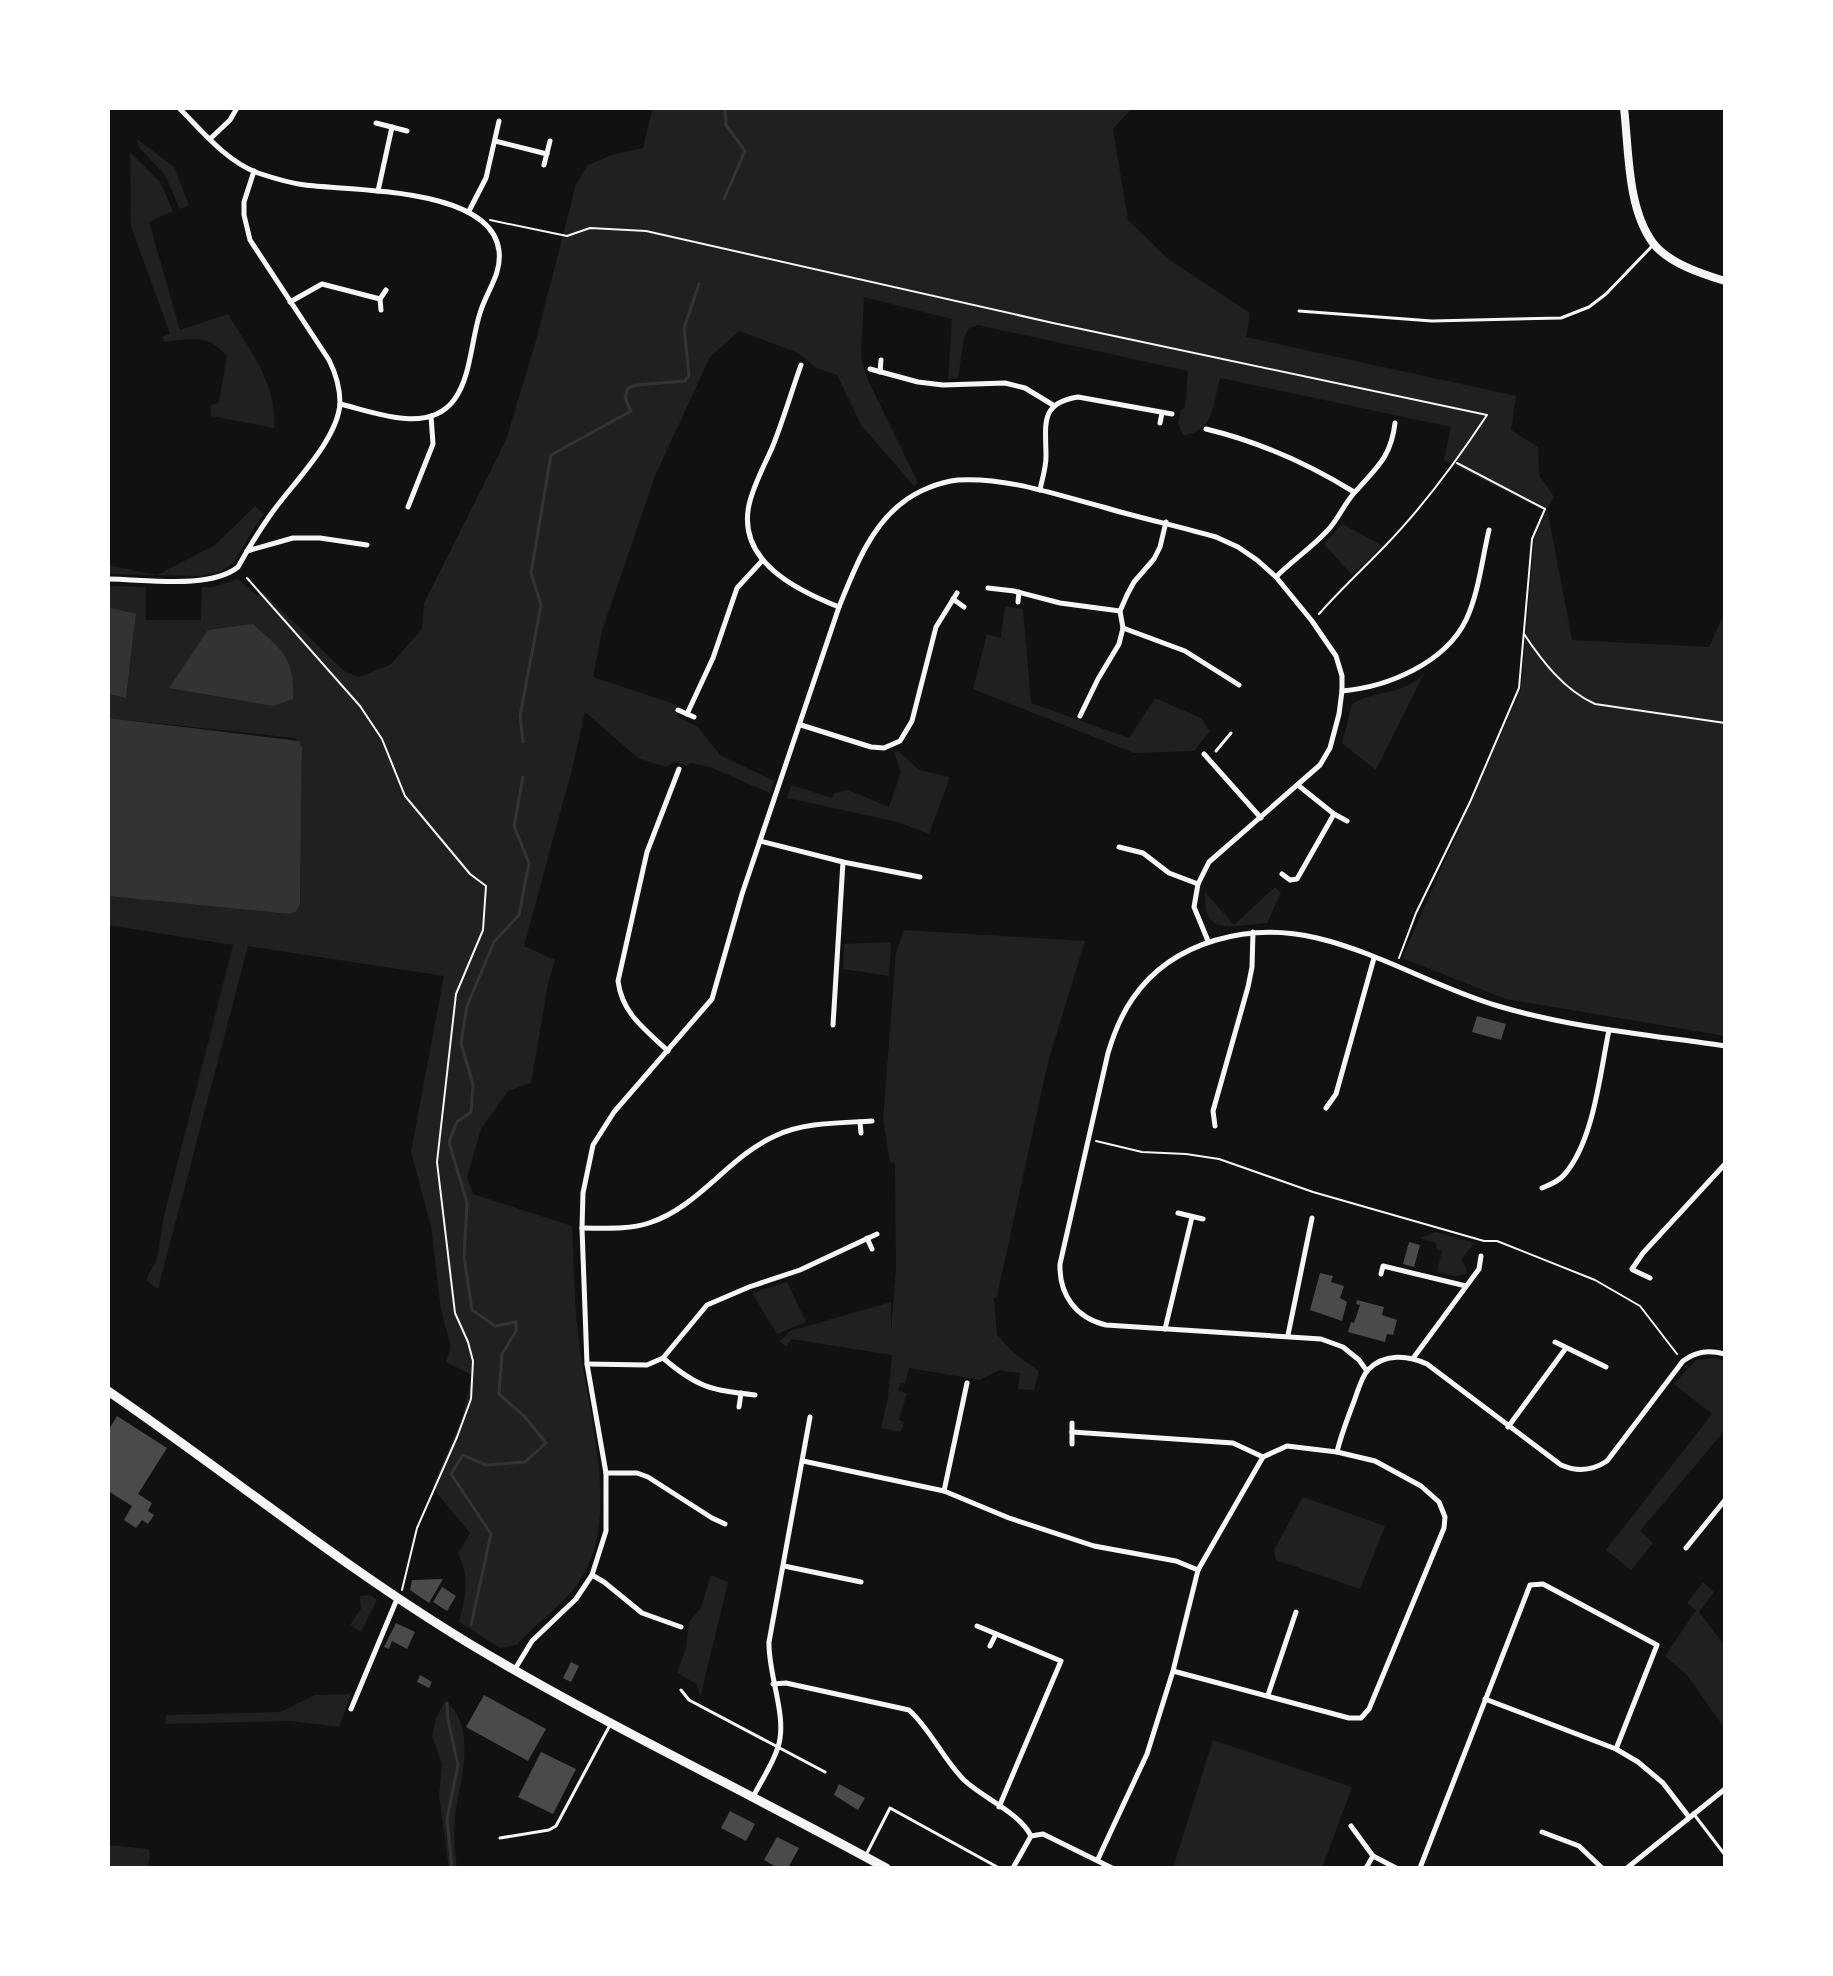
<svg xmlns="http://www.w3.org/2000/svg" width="1833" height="1976" font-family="Lato,sans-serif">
	<rect width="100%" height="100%" fill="#111"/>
	<g fill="#202020">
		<path d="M644 108H1132L1113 129 1128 220 1168 259 1250 313 1246 337 1516 396 1511 430 1538 447 1539 475 1554 497 1547 508 1572 640 1709 647 1725 612V1036L1506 999 1402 958 1521 689 1534 540 1547 509 1531 504 1444 460 1451 427 1220 378C1213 403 1215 432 1183 435L1178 423 1181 410 1185 408 1188 371 978 325 968 329 964 338 958 378 948 379 952 319 864 297 861 358 867 378 918 483 914 486 861 425 837 375 816 368 798 353 739 331 710 357 655 476 602 631 593 677 677 705 678 717 698 727 720 755 774 781 770 793 710 767 690 763 687 766 675 762 666 767 638 758 585 712 573 765 524 946 555 960 548 984 531 1083 508 1091 481 1129 467 1177 473 1194 572 1226C574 1262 574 1299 578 1335 586 1404 619 1505 586 1570 570 1602 540 1618 517 1645L500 1648 459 1622C466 1594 470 1580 458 1553L470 1533 432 1487 462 1418 472 1375 446 1362 451 1346 441 1310 431 1226 411 1152 444 976 248 946 158 1289 146 1280 157 1259 164 1216 233 945 108 925V896L289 914 296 912 300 905 302 747 295 738 108 718V694L126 698 136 614 108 607V586L146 587V620H201L202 587H213L238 579 257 596 263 592 344 671 359 677 390 665 422 629 424 603 506 440 535 344 576 184 588 165 612 155 643 148 652 110Z"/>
		<polygon points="137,139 174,167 189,205 180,209 165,175 139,147"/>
		<path d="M130 152 160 182 173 211 149 222 180 330 228 314C250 351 277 383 274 428L211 416V406L219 402 227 356C208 333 190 339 164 342L162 337 170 334 131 226Z"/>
		<polygon points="255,506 264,514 253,529 235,561 222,571 200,576 108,574 108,565 157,575 215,545"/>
		<polygon points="1342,524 1383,546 1352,575 1324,544"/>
		<polygon points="1005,606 1023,609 1031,703 1129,738 1155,698 1201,718 1210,731 1194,751 1134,753 973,689 987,634 1001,638"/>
		<path d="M1424 673 1376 770 1342 743 1352 704C1377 689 1404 696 1424 673Z"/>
		<polygon points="898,751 919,770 950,777 929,834 898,822 787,798 791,785 832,798 834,793 848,790 889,807 901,772 894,752"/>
		<path d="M1275 887 1281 893 1267 923C1234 925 1202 939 1205 892L1234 925Z"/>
		<polygon points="904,930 1085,941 1048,1062 997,1296 994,1298 997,1335 1015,1354 1039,1371 1034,1390 1018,1389 1020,1373 999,1370 980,1380 909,1368 905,1384 900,1383 898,1391 907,1393 899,1420 904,1422 901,1432 881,1428 888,1397 892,1355 791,1339 786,1347 780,1341 790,1331 891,1302 891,1332 896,1270 895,1163 890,1162 883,1119 896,953"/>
		<polygon points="891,942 889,976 843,969 844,944"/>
		<polygon points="1436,1232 1474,1243 1461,1260 1466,1267 1467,1274 1454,1276 1437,1272 1442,1251 1437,1250 1436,1243 1420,1238"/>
		<polygon points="787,1282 806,1322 777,1334 752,1293"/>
		<polygon points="1716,1358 1725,1361 1725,1430 1640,1531 1653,1543 1631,1570 1606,1550 1712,1414 1674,1384 1696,1360"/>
		<polygon points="1303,1497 1385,1526 1360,1589 1276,1560 1274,1550"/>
		<polygon points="711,1575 728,1582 701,1694 699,1693 697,1684 677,1673 686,1648 689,1622 701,1608"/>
		<polygon points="1703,1582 1714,1592 1699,1612 1725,1646 1725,1729 1687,1675 1665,1656 1696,1610 1687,1603"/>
		<polygon points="370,1595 377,1600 361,1632 350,1625 361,1609 360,1596"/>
		<polygon points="351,1694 339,1727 291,1721 165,1724 166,1715 281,1712 315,1695"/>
		<path d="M445 1701C479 1726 459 1783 455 1817 453 1833 455 1852 457 1868H449L439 1796 442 1764 432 1736 436 1718Z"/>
		<polygon points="1213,1740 1352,1787 1322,1868 1173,1868"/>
		<polygon points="108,1845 149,1849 150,1855 148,1868 108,1868"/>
	</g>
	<g fill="#333">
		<polygon points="108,607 136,614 126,698 108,694"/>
		<path d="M253 624C282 650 295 657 293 699L273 706 169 688 208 630Z"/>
		<polygon points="108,718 299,741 302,747 300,905 296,912 289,914 108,896"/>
	</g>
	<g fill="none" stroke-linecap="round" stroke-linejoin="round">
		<g stroke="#333" stroke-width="3">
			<polyline points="724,199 745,151 726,125 725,108"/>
			<polyline points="523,742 520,716 541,605 531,573 551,455 631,411 625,398 628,388 636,385 685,381 689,375 684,328 699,284"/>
			<polyline points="471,1625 491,1534 451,1474 463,1455 486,1465 525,1462 546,1443 524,1416 499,1394 502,1354 516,1331 516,1322 495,1326 472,1310 464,1257 467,1203 449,1142 457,1122 471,1112 473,1085 461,1043 467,1006 494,942 519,915 529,863 514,826 523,777"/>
			<polyline points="447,1703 448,1720 458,1765 447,1819 452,1868"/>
		</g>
	</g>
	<g fill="#4a4a4a">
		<polygon points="1477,1016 1506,1024 1501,1040 1472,1032"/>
		<polygon points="1409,1242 1420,1245 1414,1267 1403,1264"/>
		<polygon points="1320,1273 1333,1276 1331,1282 1344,1286 1340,1298 1347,1302 1342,1321 1310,1310"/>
		<polygon points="1357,1300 1384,1307 1382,1315 1397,1320 1393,1335 1387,1334 1385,1342 1348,1332 1351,1322 1354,1323 1360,1305 1356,1304"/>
		<polygon points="117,1416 167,1448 138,1494 152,1503 148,1511 154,1515 148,1524 142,1520 136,1528 124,1520 132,1506 108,1491 108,1431"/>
		<polygon points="443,1579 429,1603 410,1590 412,1580"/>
		<polygon points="442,1587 456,1596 447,1611 433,1602"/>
		<polygon points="396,1623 415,1632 407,1649 392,1641 389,1649 384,1647"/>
		<polygon points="571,1662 579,1666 571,1682 563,1678"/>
		<polygon points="420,1675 432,1682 429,1688 417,1682"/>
		<polygon points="484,1695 546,1729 528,1761 466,1727"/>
		<polygon points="541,1752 576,1769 553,1814 518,1797"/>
		<polygon points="839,1784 865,1798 858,1810 834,1795"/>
		<polygon points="730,1811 755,1824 746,1841 721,1828"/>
		<polygon points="777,1837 799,1848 788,1868 778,1868 764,1860"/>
	</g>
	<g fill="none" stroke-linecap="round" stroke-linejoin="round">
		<g stroke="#f5f5f5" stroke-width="2">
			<path d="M490 220 567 236 590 228 646 231 1053 323 1487 415C1456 462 1423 507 1384 547 1362 570 1339 591 1319 614"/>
			<polyline points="247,578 360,706 382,739 405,796 470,874 486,886 483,930 456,994 437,1162 455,1313 468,1342 473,1361 471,1399 457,1437 417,1528 402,1590"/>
			<path d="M1524 634C1542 661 1564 690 1595 704L1725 723"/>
			<polyline points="1399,958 1416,913 1470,802 1519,688 1532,539 1545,509 1457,463"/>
			<polyline points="1096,1141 1142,1152 1186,1154 1219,1159 1313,1192 1484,1241 1497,1241 1595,1280 1640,1306 1677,1354"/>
		</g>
		<g stroke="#f5f5f5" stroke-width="3">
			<polyline points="1299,311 1432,321 1561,318 1589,307 1606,294 1654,244"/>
			<polyline points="1216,751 1231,733"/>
			<polyline points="681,1690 689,1700 825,1772"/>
			<polyline points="1693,1813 1725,1855"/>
			<polyline points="500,1838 549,1830 556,1826 610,1725"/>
			<polyline points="867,1853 890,1808 999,1868"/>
		</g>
		<g stroke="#f5f5f5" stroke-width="5">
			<path d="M179 108C202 131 227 162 258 173 273 178 289 183 305 185 352 191 492 187 499 251 502 274 486 292 480 313 471 341 471 377 454 400 428 435 374 412 340 404"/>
			<polyline points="376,123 407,131"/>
			<polyline points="210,139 230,120 237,108"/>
			<polyline points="495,141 547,154"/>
			<polyline points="544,165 550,141"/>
			<polyline points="378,191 392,127"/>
			<polyline points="469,211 486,178 499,121"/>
			<polyline points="290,302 322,284 380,299"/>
			<polyline points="381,310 380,299 386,290"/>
			<path d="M801 365C791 393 783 421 772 448 764 466 753 486 749 505 737 561 796 590 839 607"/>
			<polyline points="870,369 918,382 943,385 1005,383 1025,388 1053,405"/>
			<polyline points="880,372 881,360"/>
			<polyline points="1160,423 1162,413"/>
			<path d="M1206 429C1260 442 1307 463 1354 492"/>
			<path d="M1040 490C1042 479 1046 468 1046 457 1046 425 1039 403 1078 397L1172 414"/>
			<polyline points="408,507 433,444 431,416"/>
			<polyline points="247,551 293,538 320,538 367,545"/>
			<path d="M1276 577C1292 561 1311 548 1327 531 1339 519 1344 503 1356 491 1377 467 1391 457 1395 423"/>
			<path d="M108 579C144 579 209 590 238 567 248 549 259 531 271 514 292 484 338 440 340 403 340 387 336 374 329 360L250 240 244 215V202L254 171"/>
			<polyline points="988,588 1014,591 1060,603 1120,611"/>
			<polyline points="953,599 964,607"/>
			<polyline points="1018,602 1019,592"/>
			<polyline points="1123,628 1185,651 1239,685"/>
			<path d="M1342 691C1388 687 1445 663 1466 620 1479 592 1482 559 1489 530"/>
			<polyline points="678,710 694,717"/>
			<polyline points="687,714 713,658 737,588 761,562"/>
			<polyline points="1080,716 1098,679 1119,644 1123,628 1120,611 1127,595 1134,582 1154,559 1160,547 1166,522"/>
			<polyline points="801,725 871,747 884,748 900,741 912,721 936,627 957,593"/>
			<polyline points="1204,754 1261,818"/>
			<polyline points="1299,786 1334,814 1347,821"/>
			<polyline points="760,841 843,862 920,877"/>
			<polyline points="1119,847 1143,853 1169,873 1198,884"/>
			<polyline points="1282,874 1290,880 1297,879 1334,814"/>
			<polyline points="833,1025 843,862"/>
			<path d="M668 1051C646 1030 622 1014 618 981L647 852 679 769"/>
			<polyline points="1326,1108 1336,1094 1374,958"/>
			<polyline points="860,1122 861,1133"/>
			<polyline points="1215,1126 1213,1111 1248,987 1252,967 1253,932"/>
			<path d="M1542 1188C1549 1185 1558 1182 1564 1175 1594 1141 1600 1073 1609 1030"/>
			<polyline points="1178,1213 1203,1219"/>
			<path d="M582 1228C604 1228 628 1230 649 1223 699 1207 728 1157 775 1136 804 1122 841 1123 872 1121"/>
			<polyline points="867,1238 872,1249"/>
			<polyline points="1632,1269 1643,1253 1725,1164"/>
			<polyline points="1633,1270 1650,1278"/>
			<polyline points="1381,1274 1383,1266 1466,1286"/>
			<polyline points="1165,1329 1192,1217"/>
			<polyline points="1288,1335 1312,1218"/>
			<polyline points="1555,1342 1606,1367"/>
			<polyline points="1414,1357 1479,1269 1481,1256"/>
			<path d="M663 1358C698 1388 711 1390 755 1395"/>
			<polyline points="587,1364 647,1365 663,1358 707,1305 749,1287 800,1270 877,1234"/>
			<path d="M1367 1371 1359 1360 1343 1347 1321 1339 1106 1325C1076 1318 1059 1295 1060 1264L1108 1053C1114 1033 1121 1015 1133 998 1173 940 1251 922 1317 938 1380 953 1437 988 1498 1006 1572 1028 1650 1035 1725 1046"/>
			<polyline points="739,1407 741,1393"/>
			<polyline points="1508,1427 1566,1348"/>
			<polyline points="1072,1432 1233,1443 1263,1457"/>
			<polyline points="1072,1444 1072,1423"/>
			<path d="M1337 1452C1341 1435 1347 1420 1353 1404 1357 1394 1361 1377 1368 1370 1384 1353 1408 1355 1427 1364L1561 1465C1577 1472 1592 1471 1607 1461L1683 1361C1697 1351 1708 1350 1725 1354"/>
			<polyline points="803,1461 944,1491 1009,1518 1094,1546 1176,1561 1198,1570"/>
			<polyline points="606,1473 637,1473 648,1477 712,1518 725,1524"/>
			<polyline points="944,1491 967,1383"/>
			<polyline points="1686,1548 1725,1500"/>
			<polyline points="784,1566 861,1582"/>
			<polyline points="592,1575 604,1582 642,1613 681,1627"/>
			<polyline points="977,1626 1061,1661 999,1807"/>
			<polyline points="990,1646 996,1634"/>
			<path d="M515 1669 532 1641 576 1599 592 1575 606 1531V1473L587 1364 582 1228 583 1193 593 1145 614 1112 712 999 742 894 839 607C854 570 870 527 902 503 917 491 939 482 958 480 1007 477 1057 495 1103 507 1140 518 1178 526 1216 537L1238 547 1257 560 1276 577 1312 621 1336 656 1342 676V691L1339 714 1330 748 1320 765 1209 862 1198 884 1194 907 1208 941"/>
			<path d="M773 1684 786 1683 909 1710C931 1730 943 1759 964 1780 983 1798 1020 1813 1031 1836"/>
			<polyline points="1268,1695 1296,1612"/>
			<polyline points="1485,1699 1616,1749 1638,1762 1663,1783 1689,1817"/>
			<polyline points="351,1709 397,1599"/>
			<path d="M753 1797C761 1781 773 1764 778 1747 788 1717 768 1675 769 1642L810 1417"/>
			<polyline points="1351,1826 1373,1856 1396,1868"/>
			<polyline points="1542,1832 1579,1846 1602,1868"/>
			<polyline points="1098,1859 1147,1754 1173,1671 1198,1570 1263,1457 1287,1446 1337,1452 1375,1461 1421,1486 1439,1502 1445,1517 1444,1528 1369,1709 1361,1718 1349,1718 1173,1671"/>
			<polyline points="1013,1868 1031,1836 1043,1834 1112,1868"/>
			<polyline points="1366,1868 1373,1856"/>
			<polyline points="1420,1868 1530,1585 1543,1584 1657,1645 1616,1749"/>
			<polyline points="1627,1868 1725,1789"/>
		</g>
		<path stroke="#f5f5f5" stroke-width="8" d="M1624 108C1629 150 1627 208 1653 243 1668 263 1702 274 1725 281"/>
		<path stroke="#f5f5f5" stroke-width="9" d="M108 1391C229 1474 344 1568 470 1644 605 1725 748 1792 886 1868"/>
	</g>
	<rect width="1833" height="1976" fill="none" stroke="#ffffff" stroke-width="220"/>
</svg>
